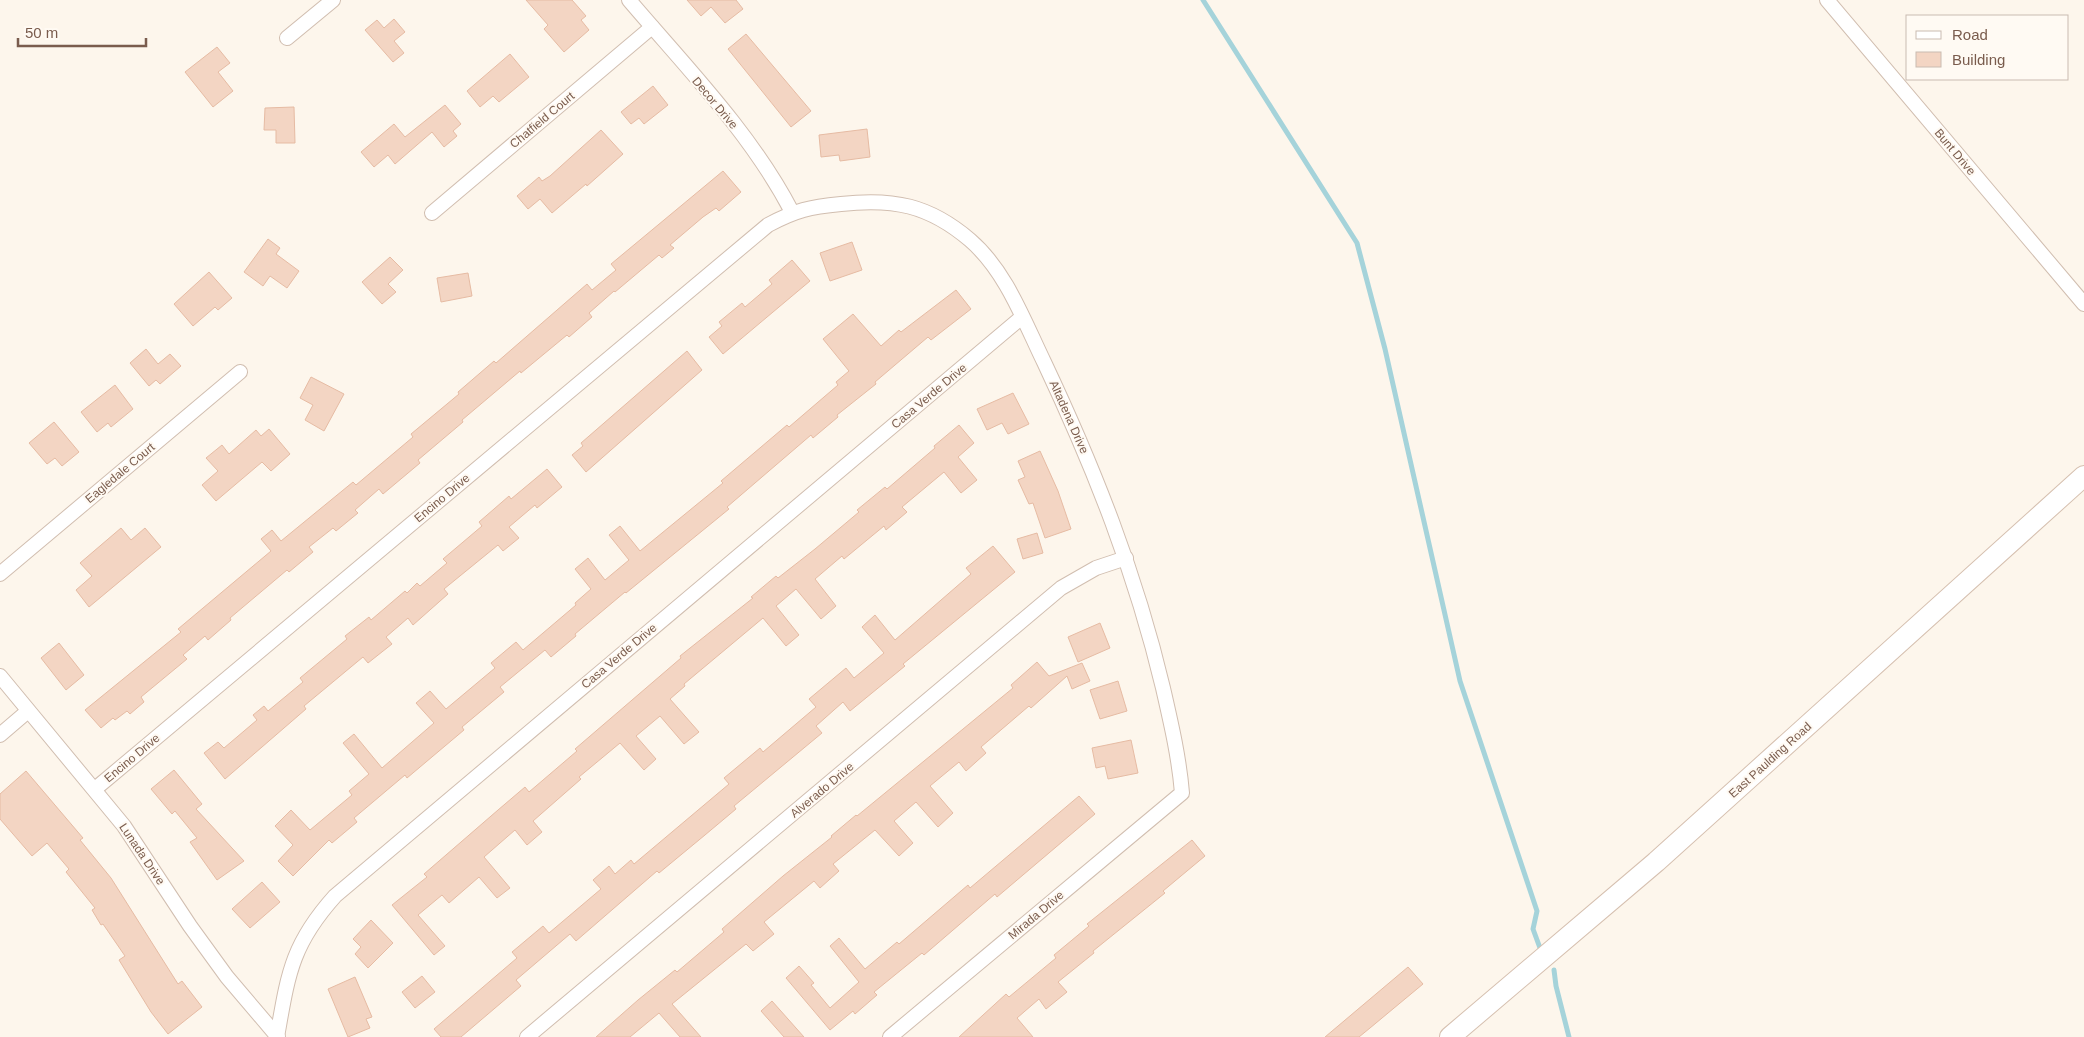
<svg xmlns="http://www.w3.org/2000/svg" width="2084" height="1037" font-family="Helvetica,sans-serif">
	<rect width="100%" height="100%" fill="#fdf6ec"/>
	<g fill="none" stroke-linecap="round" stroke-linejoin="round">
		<g stroke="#a5d3da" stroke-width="5">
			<polyline points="1203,0 1357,243 1385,349 1460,681 1537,911 1533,929 1540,948"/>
			<polyline points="1554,970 1556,986 1569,1037"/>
		</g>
	</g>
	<g fill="#f3d5c3" stroke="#e6bba3">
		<polygon points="526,0 572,0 586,16 581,20 589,30 564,52 544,29 548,25"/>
		<polygon points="687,0 736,0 743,9 725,23 711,7 701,16"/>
		<polygon points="394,19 405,32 394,41 404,53 393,62 365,30 377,20 384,28"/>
		<polygon points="746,34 811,111 791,127 728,49"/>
		<polygon points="217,47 230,63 218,72 233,91 213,107 185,72"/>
		<polygon points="510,54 529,77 499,102 493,96 480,107 467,91"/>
		<polygon points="653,86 668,105 644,124 639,118 631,124 621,112"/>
		<polygon points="445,105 461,124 453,131 457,136 444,147 432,132 395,164 388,155 374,167 361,152 394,124 405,137"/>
		<polygon points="294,107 295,143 276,143 276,130 264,130 265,108"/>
		<polygon points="867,129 870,157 840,161 839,155 821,157 819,135"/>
		<polygon points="601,130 623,154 587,186 586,184 552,213 540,199 528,209 517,196 539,177 542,181 550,176"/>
		<polygon points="723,171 741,192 719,211 716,208 703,217 670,245 674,248 662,258 659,255 615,292 614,291 589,313 592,317 569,337 567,335 521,373 520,371 462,420 463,422 418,460 420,463 383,494 379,489 355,510 358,513 336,531 333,528 309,547 313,552 289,572 287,570 230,618 231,620 208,640 205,636 183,655 187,659 141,697 144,702 130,714 127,711 115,720 113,718 101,728 85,710 181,632 178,629 271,551 261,539 272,530 281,541 353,482 356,485 413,437 411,434 459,394 458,392 494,361 496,363 587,284 592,290 616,270 611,264"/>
		<polygon points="268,239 280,248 276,254 299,271 287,288 270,276 263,286 244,272"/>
		<polygon points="852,242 862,270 830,281 820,253"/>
		<polygon points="390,257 403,270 388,284 396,292 382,304 362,282"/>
		<polygon points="792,260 810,281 723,354 709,337 722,326 719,322 742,303 745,307 772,284 769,280"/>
		<polygon points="209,272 232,298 218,310 215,307 193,326 174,304"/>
		<polygon points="468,273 472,296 441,302 437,278"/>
		<polygon points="956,290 971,309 931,340 928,337 875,382 876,384 837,415 838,417 813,438 811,435 727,507 729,509 626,593 625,592 575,634 576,636 551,657 545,650 500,687 504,692 462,727 464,730 407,778 405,775 354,818 357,822 332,843 329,840 293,876 278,861 293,845 275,826 291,810 310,830 352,795 349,791 369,774 343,743 354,734 382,768 434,723 416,703 430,691 446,709 495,668 491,663 516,642 523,650 576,605 575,603 591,589 575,569 588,558 605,580 629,560 609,535 620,526 640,551 723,483 721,481 787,425 789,427 838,385 836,382 849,371 823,339 853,314 881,346 899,330 901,332"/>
		<polygon points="146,349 158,364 170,354 181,366 160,384 156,380 149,386 130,363"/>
		<polygon points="687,351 702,370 586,472 572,455 583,446 581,443"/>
		<polygon points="311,377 344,394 324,431 305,420 313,405 300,398"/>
		<polygon points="115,385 133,409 111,427 108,423 97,432 81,412"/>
		<polygon points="1013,393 1029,424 1008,434 1002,423 987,430 977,409"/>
		<polygon points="54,422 79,452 62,466 55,458 47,464 29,443"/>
		<polygon points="959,425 974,443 958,457 977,480 961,493 944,472 902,507 907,512 886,530 884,526 844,559 842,556 815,579 836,606 821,619 796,589 776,606 799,635 786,646 763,618 684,684 685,686 670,699 699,732 684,744 660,716 636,736 656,759 644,770 620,743 579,777 581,779 533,821 542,832 527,845 515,830 484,857 510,888 497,898 479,877 449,903 442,895 418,915 445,946 434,955 392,905 427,877 424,874 498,810 525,787 529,792 577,751 575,749 681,658 680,656 753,598 751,597 776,576 778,578 815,549 859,512 857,510 885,487 887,489 935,448 934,446"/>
		<polygon points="269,429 290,454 271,471 262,462 216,501 202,485 218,471 206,458 222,445 229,454 256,430 261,436"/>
		<polygon points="1040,451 1058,491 1071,529 1045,538 1033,503 1029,504 1018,480 1025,477 1018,461"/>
		<polygon points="547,469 562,487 537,508 535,505 509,527 519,538 503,551 498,545 444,589 448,594 413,625 408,618 386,637 392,644 368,663 363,657 304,706 306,709 225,779 204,753 218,742 224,748 257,720 253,715 264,706 268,711 303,682 300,678 347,639 345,636 369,617 371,620 405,591 407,593 417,583 420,586 447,563 443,559 482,526 479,522 509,496 511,499"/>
		<polygon points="121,528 131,540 145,528 161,547 89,607 76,590 92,576 80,563"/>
		<polygon points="1037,533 1043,553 1023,559 1017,539"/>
		<polygon points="993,546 1015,572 903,664 905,666 850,711 843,702 816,726 822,733 734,806 736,809 705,835 659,873 657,871 576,941 570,934 516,980 521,986 461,1037 441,1037 434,1029 517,958 512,952 543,926 549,933 601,889 593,880 609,866 615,874 631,860 634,864 729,784 724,778 760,748 763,752 816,707 809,699 846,668 854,678 884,653 862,627 875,615 895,640 971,574 966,568"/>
		<polygon points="1100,623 1110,648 1078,662 1068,637"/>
		<polygon points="59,643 84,675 66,690 41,658"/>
		<polygon points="1037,662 1049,676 1082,663 1090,681 1072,689 1067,676 1031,708 1029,706 981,747 986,753 966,771 959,762 930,786 953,813 938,827 916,802 894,821 913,843 899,856 875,830 833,864 839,871 820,888 814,881 764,922 774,934 753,951 746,944 672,1004 701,1037 680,1037 659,1013 630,1037 596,1037 638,1000 675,970 677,972 724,932 722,929 783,876 832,837 831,836 856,815 857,816 1013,688 1011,685"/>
		<polygon points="1118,681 1127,711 1100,719 1090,690"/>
		<polygon points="1131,740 1138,773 1108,779 1105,766 1096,768 1092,748"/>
		<polygon points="174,770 202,804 196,809 244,861 217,880 190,842 197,838 175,811 172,814 151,789"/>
		<polygon points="26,771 83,838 80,840 111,878 178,984 182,981 202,1007 168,1034 151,1012 119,960 125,956 103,924 101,925 92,910 95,908 66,872 69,869 47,843 32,856 0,819 0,794"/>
		<polygon points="1079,796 1095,814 997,897 995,894 924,955 922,953 874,992 877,995 855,1014 853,1011 830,1030 786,978 799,966 814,983 811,985 830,1008 859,982 830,946 839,938 865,969 897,942 899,944 968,885 970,888"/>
		<polygon points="1192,840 1205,856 1163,891 1165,893 1093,951 1094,953 1058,982 1067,992 1046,1009 1039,999 1017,1018 1033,1037 959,1037 1006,994 1009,997 1056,958 1054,955 1089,926 1087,924"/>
		<polygon points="262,882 280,902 250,928 232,909"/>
		<polygon points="371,920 393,943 368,968 355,954 361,947 353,939"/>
		<polygon points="1408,967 1423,984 1370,1028 1359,1037 1325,1037"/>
		<polygon points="422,976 435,992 415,1008 402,992"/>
		<polygon points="355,977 372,1017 366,1019 370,1028 348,1037 328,989"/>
		<polygon points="772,1001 804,1037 784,1037 761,1011"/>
	</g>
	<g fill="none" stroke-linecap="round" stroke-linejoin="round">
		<defs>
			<g id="minor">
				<path d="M629 0C686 67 751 133 792 212"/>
				<polyline points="1827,0 2084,304"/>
				<polyline points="287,38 333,0"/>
				<polyline points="432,213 652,27"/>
				<polyline points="0,574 240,372"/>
				<polyline points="0,676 124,826 190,926 227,977 278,1037"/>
				<polyline points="0,735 28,711"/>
				<path d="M95 789 768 225C796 210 810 207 841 204 893 198 929 205 970 240 1006 271 1024 321 1044 362 1094 468 1136 574 1163 688 1171 723 1179 757 1182 793L890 1037"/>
				<path d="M277 1037C288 975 291 945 335 896L1022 317"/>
				<polyline points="527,1037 1061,588 1096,568 1126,558"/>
			</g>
			<polyline id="secondary" points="1450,1037 1656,862 2084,476"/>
		</defs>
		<use href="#minor" stroke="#d1beb0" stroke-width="16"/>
		<use href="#secondary" stroke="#d6c0b0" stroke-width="22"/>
		<use href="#minor" stroke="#fff" stroke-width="14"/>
		<use href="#secondary" stroke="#fff" stroke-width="20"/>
	</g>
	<g text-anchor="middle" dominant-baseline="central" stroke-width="4" stroke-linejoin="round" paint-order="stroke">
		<g font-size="12" fill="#7a5c4d" stroke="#fffaf3">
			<text transform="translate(715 103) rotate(50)">Decor Drive</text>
			<text transform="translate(542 120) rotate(-40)">Chatfield Court</text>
			<text transform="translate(1955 152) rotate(50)">Bunt Drive</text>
			<text transform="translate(929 396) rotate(-40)">Casa Verde Drive</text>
			<text transform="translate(1069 417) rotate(66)">Altadena Drive</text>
			<text transform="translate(120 473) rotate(-40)">Eagledale Court</text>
			<text transform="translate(442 498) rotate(-40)">Encino Drive</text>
			<text transform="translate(619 656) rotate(-40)">Casa Verde Drive</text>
			<text transform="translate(132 758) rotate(-40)">Encino Drive</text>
			<text transform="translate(1770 760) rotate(-42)">East Paulding Road</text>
			<text transform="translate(822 790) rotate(-40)">Alverado Drive</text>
			<text transform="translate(142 854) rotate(56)">Lunada Drive</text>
			<text transform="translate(1036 915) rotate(-40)">Mirada Drive</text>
		</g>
	</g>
	<rect x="1906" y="15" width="162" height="65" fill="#fffaf3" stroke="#cabbb1"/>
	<rect x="1916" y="31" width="25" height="8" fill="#ffffff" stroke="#cabbb1"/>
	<text x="1952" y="40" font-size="15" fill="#7a5c4d">Road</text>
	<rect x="1916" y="52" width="25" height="15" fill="#f3d5c3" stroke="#cabbb1"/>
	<text x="1952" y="65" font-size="15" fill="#7a5c4d">Building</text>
	<path d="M18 38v8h128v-8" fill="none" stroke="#7a5c4d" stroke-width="2.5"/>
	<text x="25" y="38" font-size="15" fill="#7a5c4d" stroke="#fffaf3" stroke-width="4" paint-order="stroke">50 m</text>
</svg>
